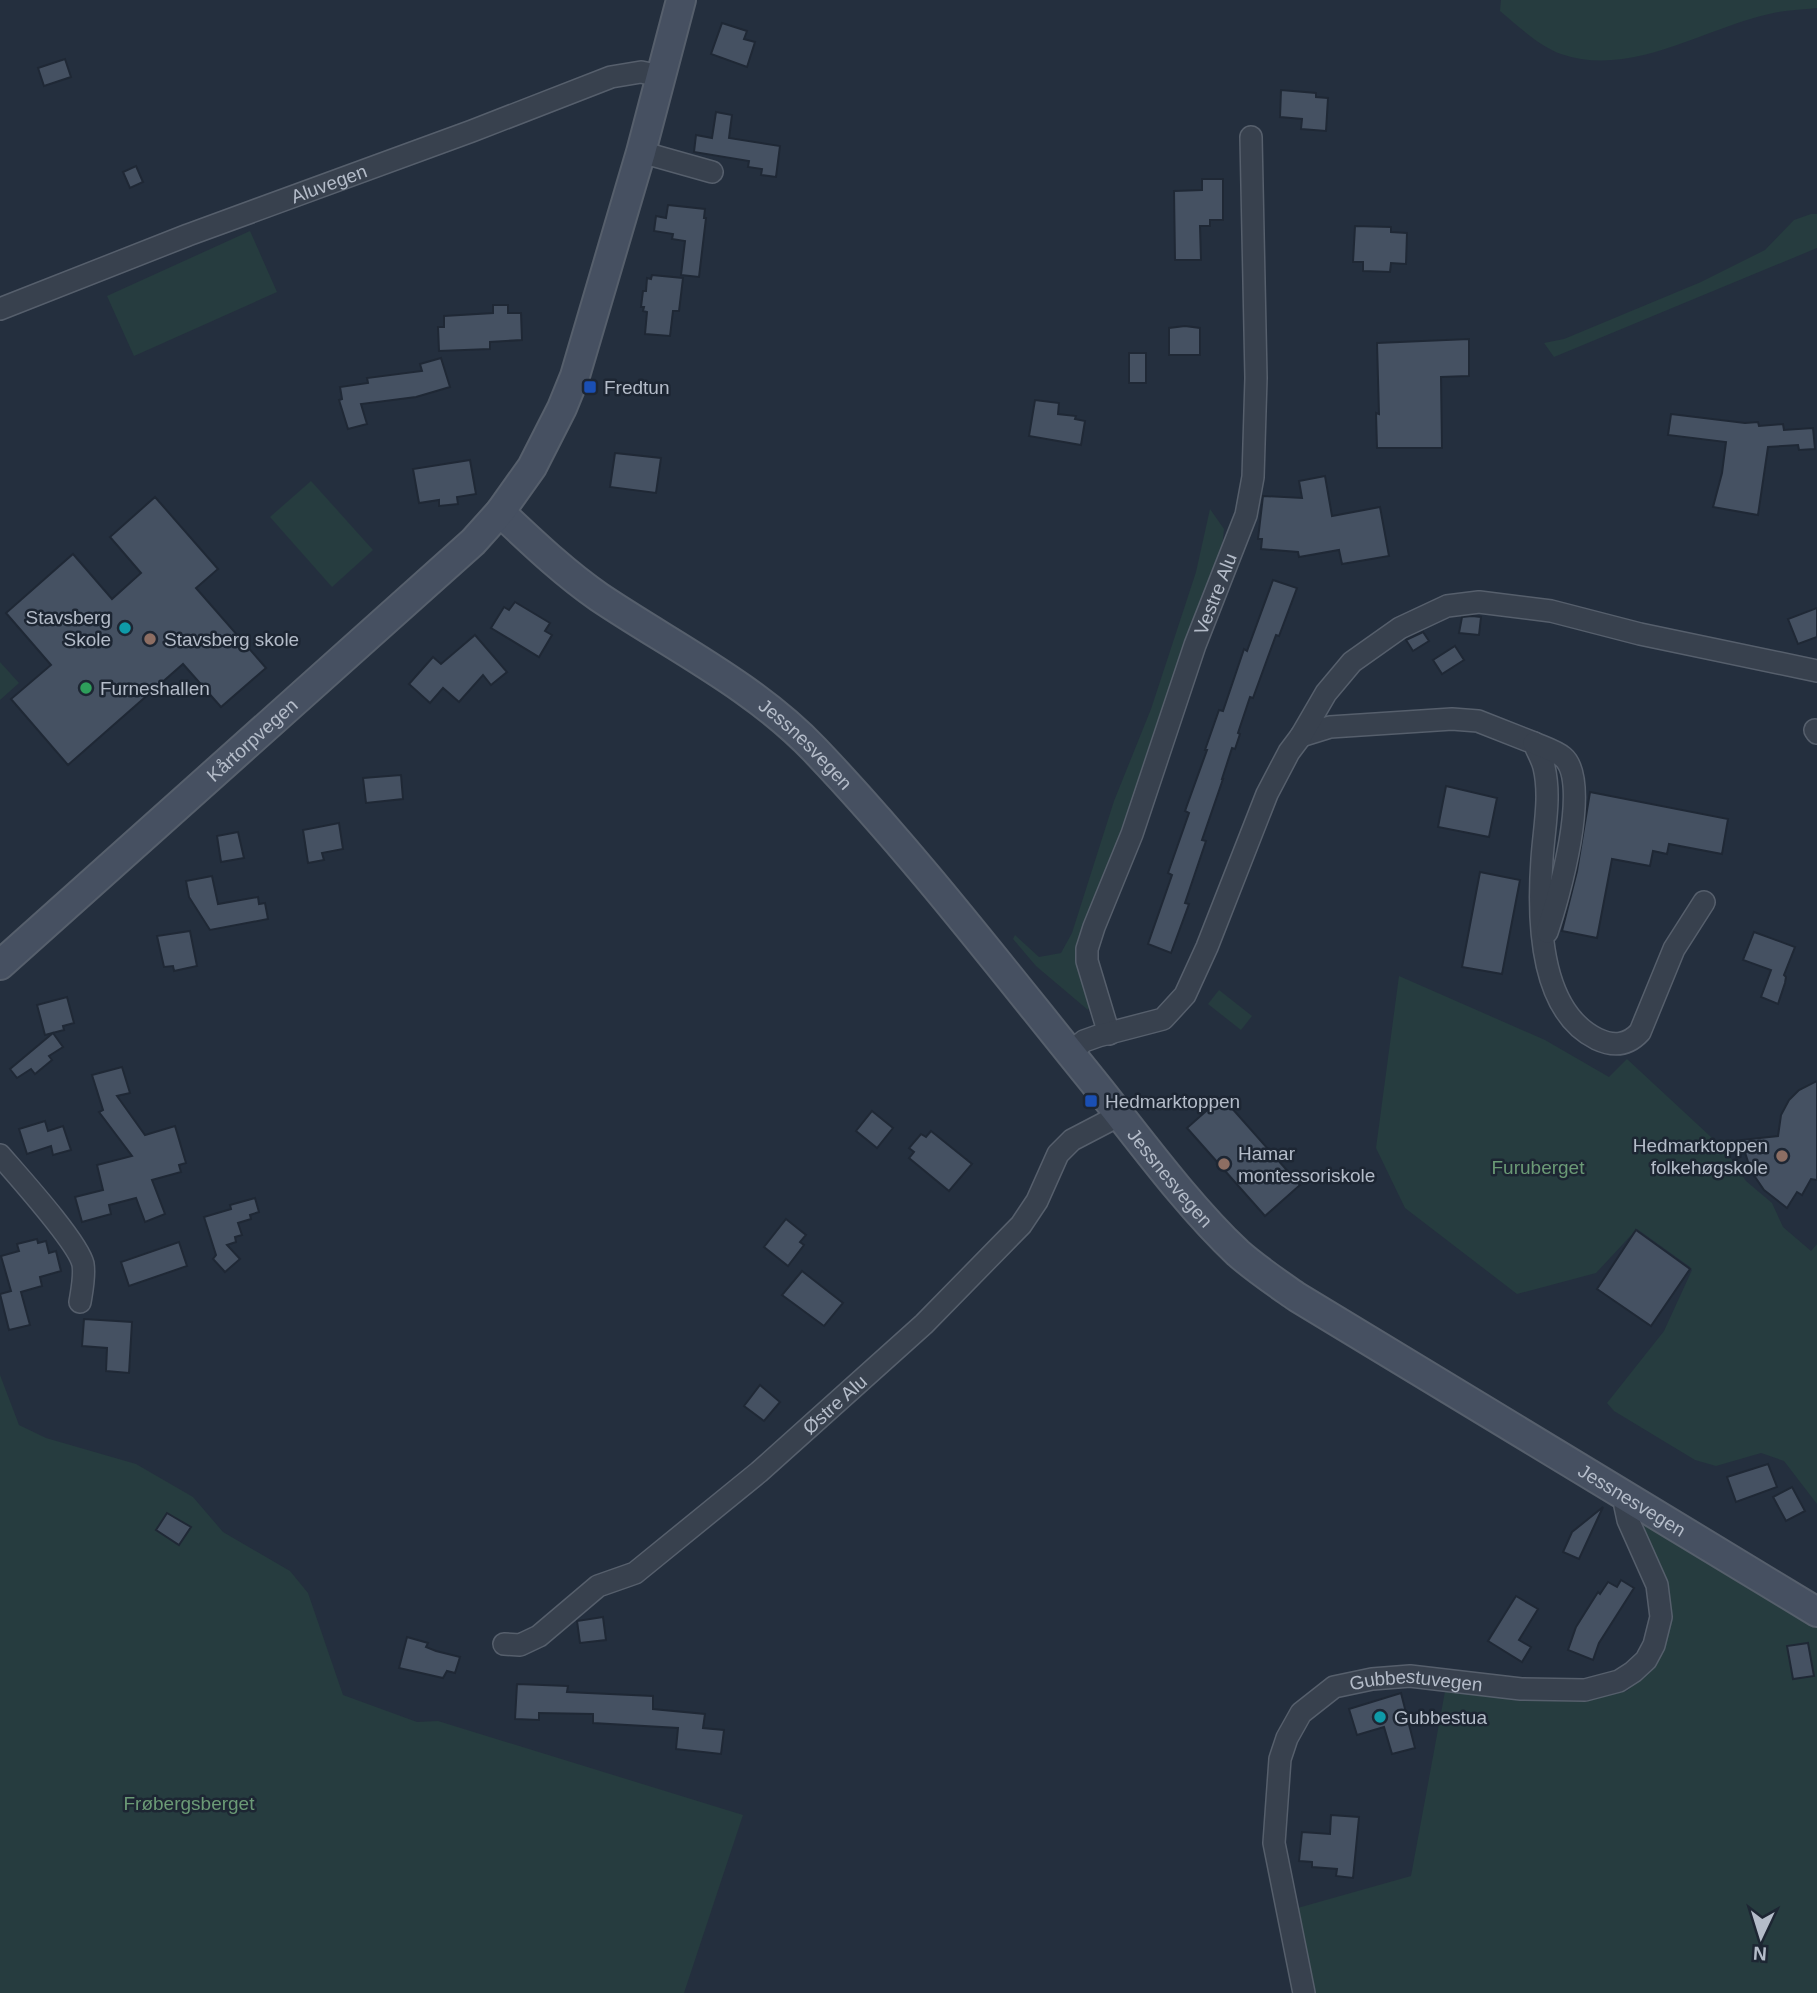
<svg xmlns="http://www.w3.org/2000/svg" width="1817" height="1993" font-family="Arial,sans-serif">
	<rect width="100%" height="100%" fill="#242f3e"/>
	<g fill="#263c3f">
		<path d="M1501 0H1817V8C1801 10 1784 10 1769 14 1702 29 1631 78 1561 54 1539 46 1518 26 1500 11Z"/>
		<polygon points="1811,214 1817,214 1817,248 1554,357 1544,343 1564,339 1701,282 1765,250 1794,220"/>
		<polygon points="250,231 277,292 134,356 107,296"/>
		<polygon points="311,481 373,550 332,587 270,517"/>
		<path d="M1210 509 1224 529 1221 560 1094 911C1071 957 1072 958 1090 1005L1088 1010 1036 966 1013 939 1015 935 1039 957 1061 953 1072 933 1114 801 1151 709 1196 572Z"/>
		<polygon points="0,662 19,683 0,700"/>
		<polygon points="1399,976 1545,1040 1609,1077 1627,1059 1725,1150 1746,1181 1772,1203 1783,1227 1811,1251 1817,1244 1817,1504 1784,1461 1761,1453 1716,1466 1695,1460 1614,1411 1607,1403 1664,1331 1692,1270 1690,1267 1637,1229 1596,1273 1517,1294 1405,1208 1376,1148"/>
		<polygon points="1219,990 1252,1016 1241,1030 1208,1004"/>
		<polygon points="0,1375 19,1425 46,1438 136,1464 193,1497 223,1532 290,1571 308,1593 343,1695 417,1722 438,1721 743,1815 684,1993 0,1993"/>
		<polygon points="1641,1522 1817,1625 1817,1993 1308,1993 1294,1909 1411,1876 1446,1686 1590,1699 1627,1691 1654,1665 1667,1627 1643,1540"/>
	</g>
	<g fill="#455162" stroke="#1f2835" stroke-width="2">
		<polygon points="722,23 747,31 744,39 755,42 747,67 711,54"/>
		<polygon points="65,59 71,77 44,86 38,68"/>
		<polygon points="1281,90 1316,93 1316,97 1328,98 1326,131 1301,129 1302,119 1280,117"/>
		<polygon points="716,112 732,115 729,138 780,146 776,177 761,175 762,169 748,167 749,161 694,152 696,135 712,138"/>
		<polygon points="136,166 143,182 130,188 123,172"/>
		<polygon points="1202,179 1223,179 1223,220 1210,220 1210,226 1200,226 1201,260 1175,260 1174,191 1202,190"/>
		<polygon points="668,205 705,209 704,218 706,218 699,277 681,275 685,241 672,239 673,234 654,231 656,216 666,218"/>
		<polygon points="1355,226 1391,227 1391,232 1407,233 1406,264 1391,263 1390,272 1363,271 1363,262 1353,262"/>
		<polygon points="652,275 683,278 679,311 673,311 670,336 645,334 647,312 643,311 644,307 641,307 643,291 646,291 647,278 651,279"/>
		<polygon points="493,305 508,305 508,313 521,313 522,340 490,342 490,349 439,351 438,327 444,327 444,316 493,313"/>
		<polygon points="1185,326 1200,328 1200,355 1169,355 1169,328"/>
		<polygon points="1469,339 1469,376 1441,377 1442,448 1377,448 1376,413 1379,414 1377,343"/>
		<rect x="1129" y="353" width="17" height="30"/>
		<polygon points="441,358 450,387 416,397 361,404 367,424 348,429 339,400 342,399 340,387 368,383 367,378 422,371 420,364"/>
		<polygon points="1035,400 1059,403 1058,414 1076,416 1075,419 1085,421 1081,445 1029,436"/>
		<polygon points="1671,414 1745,423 1758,422 1759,426 1783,424 1784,430 1813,428 1815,449 1799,450 1798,445 1768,447 1758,515 1713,507 1722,473 1726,442 1668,435"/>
		<polygon points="615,453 661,458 656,493 610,487"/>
		<polygon points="470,460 476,494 457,497 458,504 439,506 439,500 419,503 413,469"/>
		<polygon points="1325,476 1332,516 1380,507 1389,556 1342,564 1339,550 1299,557 1298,552 1261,549 1262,539 1258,539 1263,496 1302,498 1299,481"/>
		<polygon points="155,497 218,569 196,588 266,668 221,707 183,664 68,765 11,699 51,665 6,613 73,554 112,599 141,573 110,537"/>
		<polygon points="1273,580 1297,588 1279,636 1276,635 1253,698 1250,697 1238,733 1240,734 1235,749 1232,748 1222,779 1223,779 1202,840 1206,841 1185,903 1189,904 1171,953 1148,944 1172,875 1168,873 1189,813 1185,811 1207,750 1205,750 1219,710 1223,711 1244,649 1247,651"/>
		<polygon points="515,602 550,623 545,631 552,635 539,657 491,628 504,607 509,610"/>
		<polygon points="1817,608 1817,637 1798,644 1788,619"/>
		<polygon points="1472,616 1481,617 1479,635 1459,633 1462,617"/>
		<polygon points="1423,632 1429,641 1413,651 1406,640"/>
		<polygon points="475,635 507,672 491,685 483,675 459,702 443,688 430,703 409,684 433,657 441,664"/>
		<polygon points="1455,646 1464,660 1442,674 1433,660"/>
		<polygon points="401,775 403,799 366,803 363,778"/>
		<polygon points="1446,786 1497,798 1489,837 1438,827"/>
		<polygon points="1590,792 1728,819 1722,854 1669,844 1667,854 1653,851 1650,866 1612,859 1597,938 1562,931 1577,871"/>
		<polygon points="339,823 343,849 322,853 324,860 308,863 303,830"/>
		<polygon points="238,832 244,858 221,862 217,836"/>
		<polygon points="1480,872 1520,880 1502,974 1462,967"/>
		<polygon points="212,876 218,904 258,897 259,904 265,903 268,919 210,930 189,897 186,881"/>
		<polygon points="190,931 197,966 174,971 173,966 164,967 157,936"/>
		<polygon points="1754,932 1795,947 1784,975 1786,977 1785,983 1778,1004 1761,997 1771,970 1743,960"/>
		<polygon points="67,997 74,1023 63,1026 64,1030 45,1035 37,1005"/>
		<polygon points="53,1033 63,1047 49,1056 52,1060 35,1074 31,1069 17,1078 10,1069"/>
		<polygon points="122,1067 130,1093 117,1096 145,1135 175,1126 186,1163 179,1165 181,1172 152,1180 165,1214 145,1222 136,1198 109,1205 111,1214 82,1222 75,1197 103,1190 97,1165 132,1156 99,1112 103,1110 92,1075"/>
		<polygon points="1817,1081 1817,1180 1811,1179 1802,1195 1797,1192 1787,1208 1764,1190 1751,1171 1741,1140 1778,1136 1781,1115 1789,1100 1799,1090"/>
		<polygon points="1222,1097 1300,1185 1265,1216 1187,1128"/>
		<polygon points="872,1111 893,1128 877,1148 856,1131"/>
		<polygon points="45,1121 48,1131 63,1126 71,1150 53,1155 51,1146 27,1154 19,1129"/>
		<polygon points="931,1131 972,1164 949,1191 909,1158 914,1152 909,1148 921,1134 926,1137"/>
		<polygon points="255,1198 259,1212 250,1215 251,1219 238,1223 242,1235 235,1237 236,1242 227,1245 240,1259 225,1272 213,1259 216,1255 204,1217 231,1209 230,1205"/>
		<polygon points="786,1219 806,1235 800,1242 804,1245 788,1266 764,1247"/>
		<polygon points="1636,1230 1690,1269 1651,1326 1597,1289"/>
		<polygon points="37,1239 38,1243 46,1241 49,1253 56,1251 61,1271 40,1277 42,1286 21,1292 30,1325 9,1330 0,1294 11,1291 1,1256 19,1251 17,1244"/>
		<polygon points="179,1242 187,1266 129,1286 121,1262"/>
		<polygon points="802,1271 843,1303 824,1326 782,1295"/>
		<polygon points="84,1319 132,1322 129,1373 106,1371 107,1348 82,1346"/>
		<polygon points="760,1385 780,1402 764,1421 744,1406"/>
		<polygon points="1768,1464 1777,1487 1736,1502 1727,1477"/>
		<polygon points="1792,1487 1805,1511 1786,1521 1773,1497"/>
		<polygon points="1603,1507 1579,1559 1563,1552 1572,1532"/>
		<polygon points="167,1513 191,1527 179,1545 156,1530"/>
		<polygon points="1621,1580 1634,1588 1599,1643 1593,1660 1568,1650 1576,1627 1598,1592 1600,1594 1608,1582 1617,1587"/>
		<polygon points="1516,1596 1538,1609 1519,1640 1531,1647 1522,1662 1488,1641"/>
		<polygon points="603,1617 606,1640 580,1643 577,1621"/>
		<polygon points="407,1637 428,1643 426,1647 436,1651 460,1657 455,1673 447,1671 443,1678 399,1668"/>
		<polygon points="1808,1643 1814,1676 1793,1679 1787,1646"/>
		<polygon points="517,1684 568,1686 567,1692 653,1696 653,1709 705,1714 703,1728 724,1730 721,1754 676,1749 678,1728 593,1723 593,1714 539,1713 539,1720 515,1719"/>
		<polygon points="1401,1693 1415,1748 1392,1754 1384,1727 1357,1735 1349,1709"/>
		<polygon points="1331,1815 1359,1817 1353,1878 1336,1876 1337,1869 1312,1867 1312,1862 1299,1861 1302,1832 1330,1834"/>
	</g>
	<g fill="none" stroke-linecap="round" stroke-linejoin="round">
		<defs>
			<g id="minor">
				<polyline points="641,152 712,172"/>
				<path id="s1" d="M0 309 188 235 472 131 611 77 641 72 660 76"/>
				<polyline points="1815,730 1817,733"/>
				<path d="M1301 736 1330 727 1452 719 1478 721 1534 743C1537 751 1542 759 1544 767 1551 797 1544 828 1542 859 1538 915 1538 1010 1597 1039 1614 1047 1628 1045 1640 1032L1674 949 1704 902"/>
				<path d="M1534 743C1543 747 1556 751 1563 757 1592 781 1558 900 1547 932"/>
				<path id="s2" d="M1109 1034 1087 961V949L1094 927 1132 834 1195 645 1246 515 1253 477 1256 378 1251 137"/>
				<polyline points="1070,1053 1084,1041 1098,1036 1163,1019 1185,995 1207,947 1267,794 1289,752 1301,736 1326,693 1352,662 1400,628 1447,606 1479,602 1551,611 1640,634 1817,671"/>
				<path d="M0 1155C18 1176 78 1242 83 1264 85 1276 82 1290 80 1302"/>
				<path id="s3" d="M504 1644 520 1645 539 1636 598 1586 635 1573 759 1472 924 1324 1021 1225 1037 1201 1058 1154 1072 1140 1120 1115"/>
				<path id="s4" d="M1304 1993 1274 1843 1280 1759 1287 1738 1301 1713 1334 1687 1372 1679 1410 1676 1521 1689 1585 1690 1619 1681 1633 1672 1646 1660 1654 1645 1661 1617 1657 1585 1628 1520 1625 1506 1629 1498"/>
			</g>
			<g id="secondary">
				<path id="s5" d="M500 512C532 542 563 572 599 597 672 646 754 686 815 750 914 854 1002 969 1092 1080 1138 1137 1185 1203 1238 1253 1256 1269 1277 1283 1297 1297L1817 1612"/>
				<path id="s6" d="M0 965 473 542 500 512 532 467 562 408 575 376 641 152 681 0"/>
			</g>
		</defs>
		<use href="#minor" stroke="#565f6c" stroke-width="24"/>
		<use href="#secondary" stroke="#565f6c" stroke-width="32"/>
		<use href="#minor" stroke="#38414e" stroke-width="21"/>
		<use href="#secondary" stroke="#465061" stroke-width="28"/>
	</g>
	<g fill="#1a4fb4" stroke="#1d2633" stroke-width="2.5">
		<rect x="583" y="380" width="14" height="14" rx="3.5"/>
		<rect x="1084" y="1094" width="14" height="14" rx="3.5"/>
	</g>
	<g fill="#0f9aa8" stroke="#1d2633" stroke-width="2.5">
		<circle cx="125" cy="628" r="7"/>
		<circle cx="1380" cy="1717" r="7"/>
	</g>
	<g fill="#8d6e63" stroke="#1d2633" stroke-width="2.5">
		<circle cx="150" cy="639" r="7"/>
		<circle cx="1782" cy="1156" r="7"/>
		<circle cx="1224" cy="1164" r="7"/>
	</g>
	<circle fill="#2e9e5b" stroke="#1d2633" stroke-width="2.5" cx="86" cy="688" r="7"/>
	<g text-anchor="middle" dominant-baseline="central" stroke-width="5" stroke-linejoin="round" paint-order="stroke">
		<g font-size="19" fill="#b4bcc9" stroke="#1d2633">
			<text stroke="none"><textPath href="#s1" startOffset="352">Aluvegen</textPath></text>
			<text stroke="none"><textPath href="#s2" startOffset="466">Vestre Alu</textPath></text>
			<text stroke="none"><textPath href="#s6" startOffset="338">Kårtorpvegen</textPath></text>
			<text stroke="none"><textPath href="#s5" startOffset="385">Jessnesvegen</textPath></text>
			<text stroke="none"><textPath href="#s5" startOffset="952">Jessnesvegen</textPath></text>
			<text stroke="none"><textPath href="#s3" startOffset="415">Østre Alu</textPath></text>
			<text stroke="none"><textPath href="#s5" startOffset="1519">Jessnesvegen</textPath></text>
			<text stroke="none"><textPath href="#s4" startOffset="413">Gubbestuvegen</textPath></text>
		</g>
		<g font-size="19" fill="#b4bcc9" stroke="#1d2633" text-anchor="start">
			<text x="604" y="387">Fredtun</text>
			<text x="111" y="617" text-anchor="end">Stavsberg<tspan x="111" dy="22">Skole</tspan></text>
			<text x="164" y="639">Stavsberg skole</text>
			<text x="100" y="688">Furneshallen</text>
			<text x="1105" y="1101">Hedmarktoppen</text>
			<text x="1768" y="1145" text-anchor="end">Hedmarktoppen<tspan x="1768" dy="22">folkehøgskole</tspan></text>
			<text x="1238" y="1153">Hamar<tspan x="1238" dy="22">montessoriskole</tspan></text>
			<text x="1394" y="1717">Gubbestua</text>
		</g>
		<g font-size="19" fill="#6b9a76" stroke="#1d2633">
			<text x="1538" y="1167">Furuberget</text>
			<text x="189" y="1803">Frøbergsberget</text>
		</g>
	</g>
	<g transform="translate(1761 1937) rotate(184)" stroke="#1d2633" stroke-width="5" paint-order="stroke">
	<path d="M0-5L12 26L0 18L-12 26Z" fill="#b4bcc9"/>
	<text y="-10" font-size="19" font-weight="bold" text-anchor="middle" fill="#b4bcc9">N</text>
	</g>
</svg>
